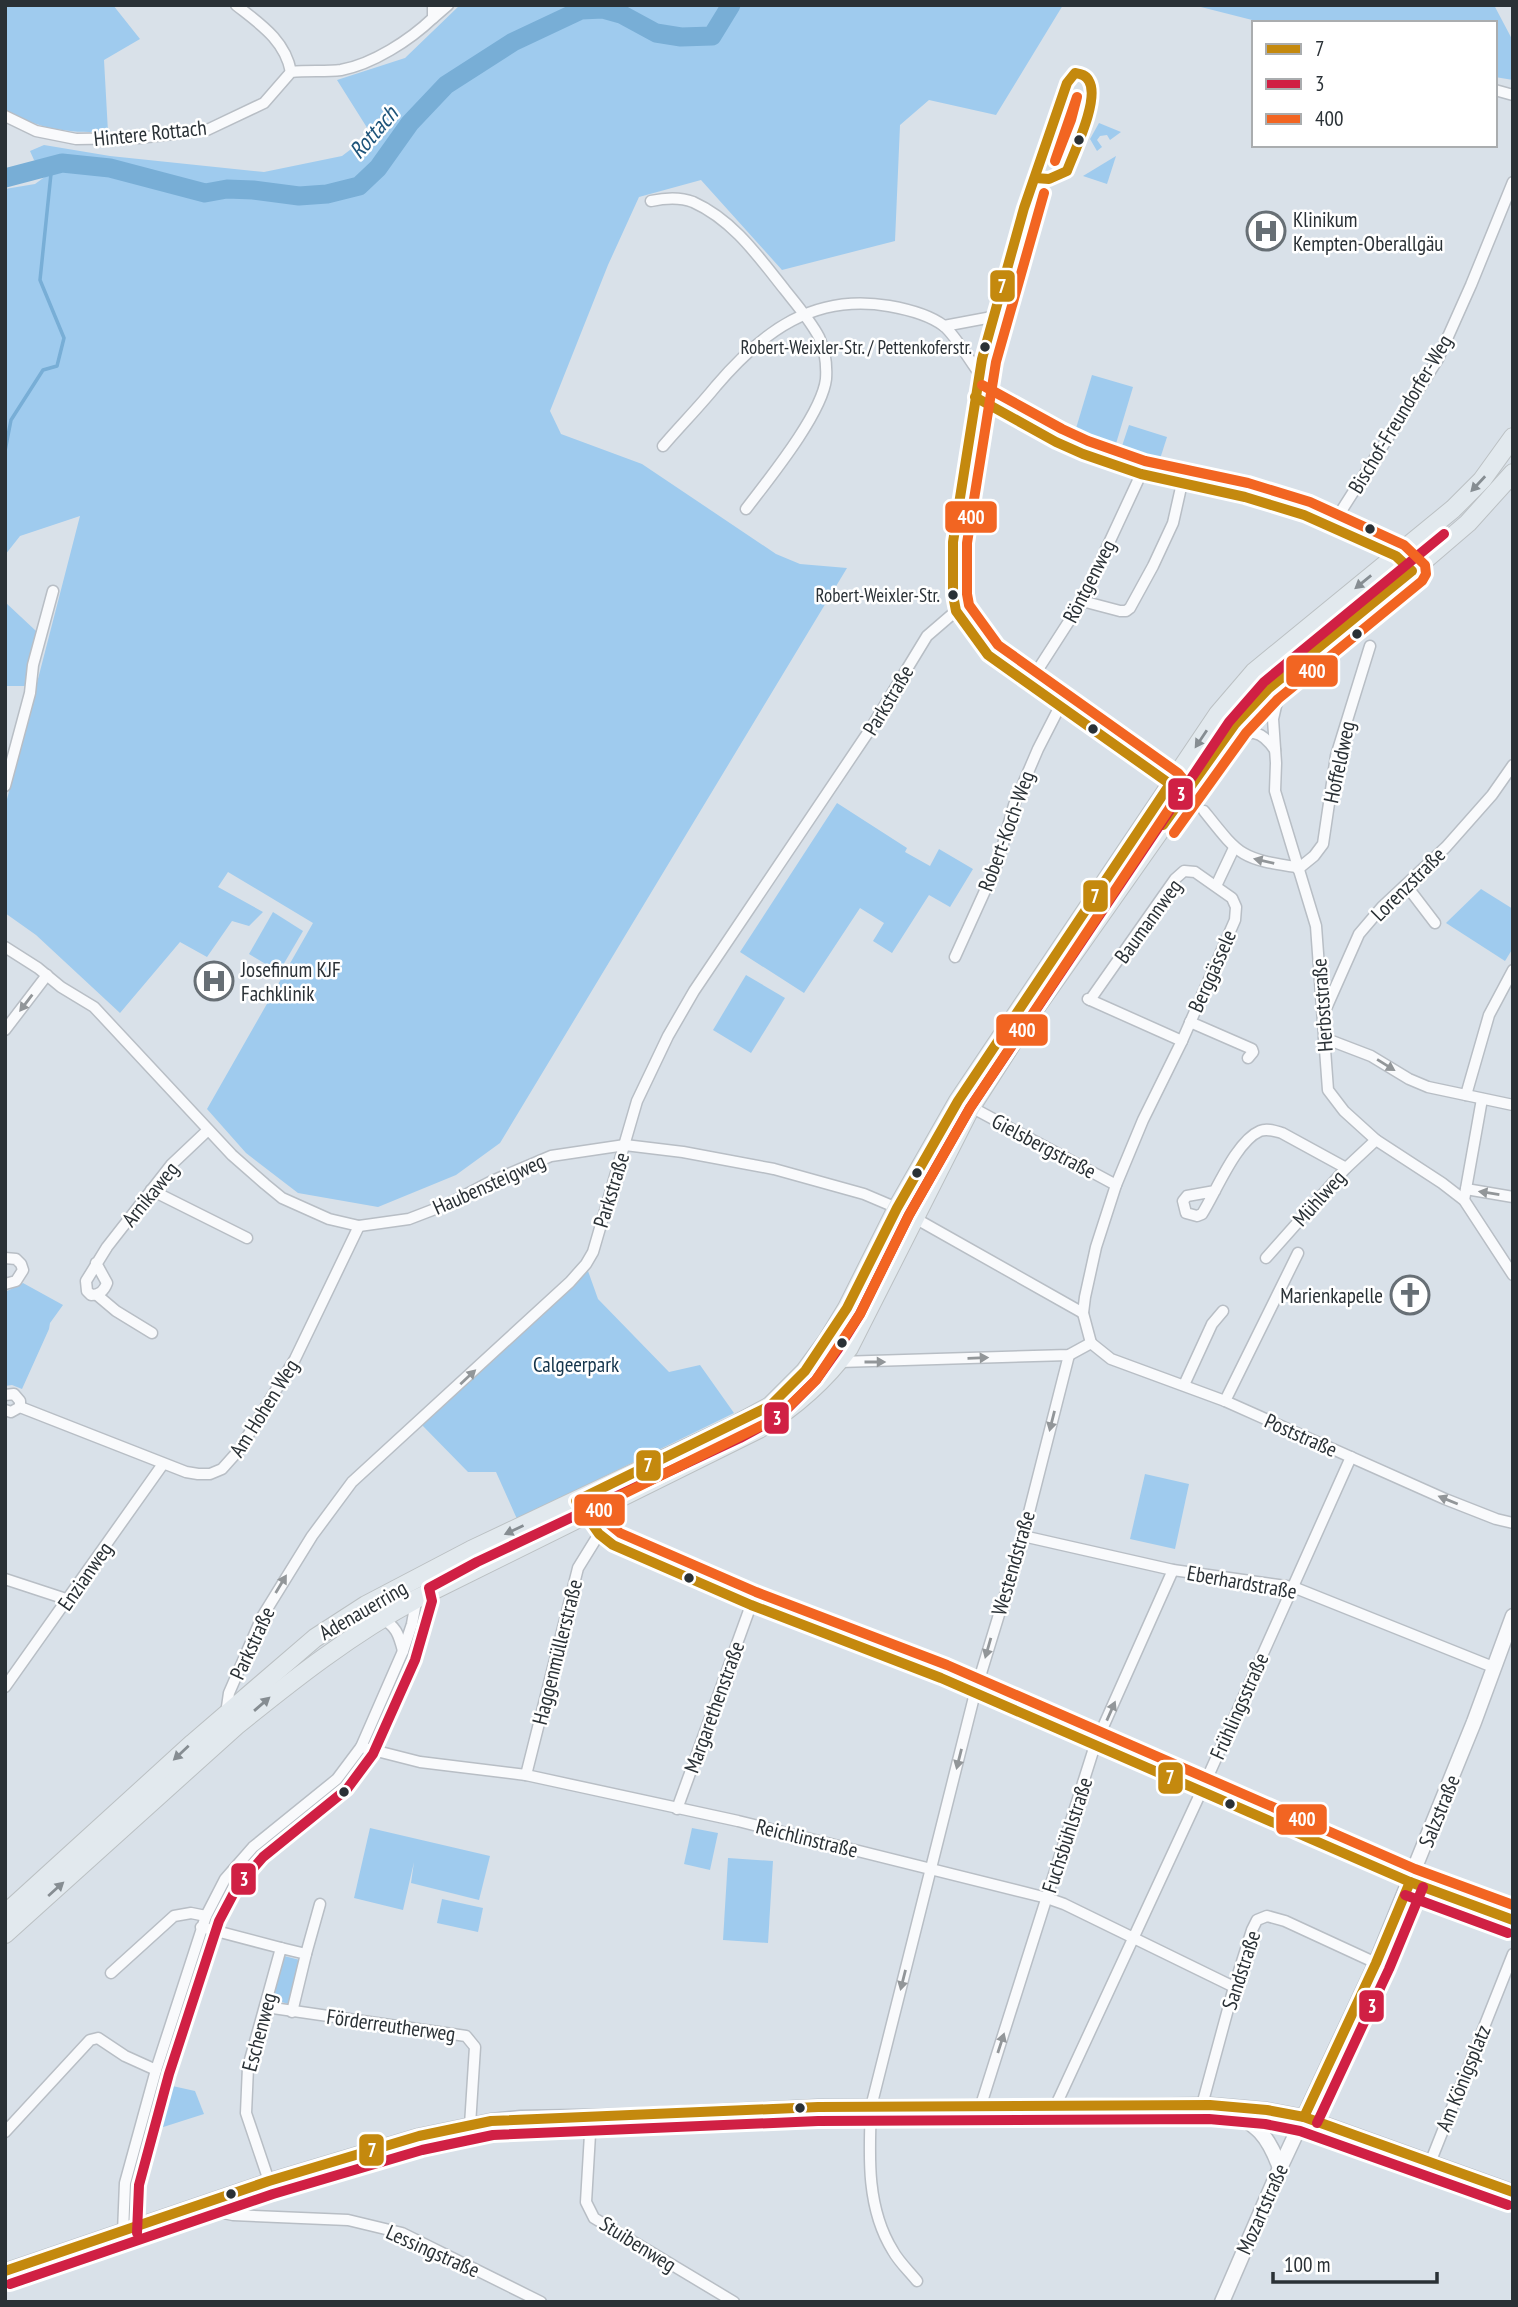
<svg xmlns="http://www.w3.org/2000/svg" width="1518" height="2307" font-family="'PT Sans Narrow',sans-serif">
	<rect width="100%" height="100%" fill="#d9e1e9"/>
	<g fill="#9fcbee">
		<path d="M5 5H113L140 39 104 60 108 132C69 133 40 130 5 110Z"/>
		<polygon points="460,5 1063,5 996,115 929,100 900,125 895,241 782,270 701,180 639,197 608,265 550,411 561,434 642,464 776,554 800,564 847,568 500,1143 456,1175 378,1207 298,1193 246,1153 207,1109 313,923 228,872 218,887 263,912 249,926 232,921 207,957 180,942 120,1013 36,935 5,913 5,807 80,516 20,536 5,555 5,189 35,184 57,168 34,160 30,151 44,145 110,156 264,172 342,156 371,134 337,80 405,58"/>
		<polygon points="1193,5 1494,5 1513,41 1513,80 1495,77 1495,23 1264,23"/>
		<polygon points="1099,123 1121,132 1110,140 1107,135 1100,136 1097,140 1102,147 1097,151 1090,139"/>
		<polygon points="1116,156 1107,184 1083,176"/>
		<polygon points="1092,375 1133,387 1115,447 1074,435"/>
		<polygon points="1129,425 1167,437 1160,459 1122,446"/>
		<polygon points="5,602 36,631 25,686 5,686"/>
		<polygon points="837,803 907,848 905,852 930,866 939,849 973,869 950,907 929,895 892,953 873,941 884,923 860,908 804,993 740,952"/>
		<polygon points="1481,889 1513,909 1513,948 1505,961 1446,923"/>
		<polygon points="273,912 303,931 279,972 249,954"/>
		<polygon points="746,975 785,998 751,1053 713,1030"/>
		<polygon points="588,1271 598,1299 669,1372 700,1365 734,1413 517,1519 496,1472 468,1472 421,1424"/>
		<polygon points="23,1283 63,1305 50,1323 49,1329 22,1389 12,1385 5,1386 5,1292"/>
		<polygon points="1145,1474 1189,1484 1175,1549 1130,1539"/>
		<polygon points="370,1828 490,1856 479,1900 411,1883 414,1862 403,1910 354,1898"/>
		<polygon points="692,1828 718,1833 710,1870 684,1864"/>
		<polygon points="728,1858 773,1861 768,1943 723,1940"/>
		<polygon points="442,1899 483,1908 478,1932 437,1923"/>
		<polygon points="284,1956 300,1960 288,2004 273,1999"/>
		<polygon points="168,2085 195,2091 204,2114 157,2129"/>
	</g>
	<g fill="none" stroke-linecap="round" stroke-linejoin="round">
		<polyline stroke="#78aed6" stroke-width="3.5" points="5,451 11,420 43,370 57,366 64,338 40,280 52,164"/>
		<polyline stroke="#78aed6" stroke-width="19" points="5,178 62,163 110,168 205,193 227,189 253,190 299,196 327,194 359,186 378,168 410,123 446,85 513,42 581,10 603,9 621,14 656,33 681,37 712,36 731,5"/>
		<defs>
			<g id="minor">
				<path d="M236 5C260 24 285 40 291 72"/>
				<polyline points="433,18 448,5"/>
				<polyline points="1075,73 1067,83 1024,208 982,359 953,542 953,595 956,611 988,655 1174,787"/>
				<polyline points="1495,90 1513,95"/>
				<path d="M5 116 36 131 76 139 139 138 207 130 264 103 291 72C308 70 325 72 341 70 373 64 410 40 433 18V5"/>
				<path d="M651 201C665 198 680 197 693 202 733 220 758 256 785 290 797 305 810 320 819 337 825 350 827 364 826 379 822 414 768 480 746 509"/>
				<polyline points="944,326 992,317"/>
				<polyline points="975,397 1056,442 1083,454 1141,474 1245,497 1304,515 1396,556 1412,571"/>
				<path d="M663 446C680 426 699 407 716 386 763 331 814 293 889 306 906 309 930 315 944 326 955 335 970 361 979 373"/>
				<polyline points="1331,527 1438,359 1471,285 1513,182"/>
				<polyline points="1082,601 1120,611 1126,611 1130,608 1153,566 1173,523 1182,483"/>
				<polyline points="1287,678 1279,693 1273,719 1276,763 1275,791 1316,926 1328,1090 1344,1111 1376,1140 1442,1183 1464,1200 1513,1275"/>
				<polyline points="1028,685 1082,601 1141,474"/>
				<path d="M1224 742C1248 732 1258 725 1275 750"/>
				<polyline points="5,786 30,693 33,665 53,591"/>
				<path d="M1204 811C1239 855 1240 859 1297 867"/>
				<polyline points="1298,869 1314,856 1323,844 1336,756 1370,646"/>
				<polyline points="1406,885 1435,923"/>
				<polyline points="1216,886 1234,848"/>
				<polyline points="5,947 38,968 61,987 94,1007 232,1155 265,1184 282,1198 329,1219 359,1226 409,1219 448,1204 492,1181 551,1156 625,1145 683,1152 774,1169 864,1194 897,1208 1083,1313"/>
				<polyline points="955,957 998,862 1014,805 1038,749 1060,706"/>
				<polyline points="1088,999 1182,1041"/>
				<polyline points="1090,1000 1175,879 1184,871 1195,872 1232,898 1236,907 1235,920 1182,1041 1143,1120 1116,1185 1096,1247 1085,1297 1083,1313 1091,1343"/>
				<polyline points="1324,1013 1359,934 1382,907 1446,847 1492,795 1513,765"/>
				<polyline points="1190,1022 1252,1049 1253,1052 1248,1058"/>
				<polyline points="5,1030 47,975"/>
				<polyline points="1324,1038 1371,1056 1409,1079 1428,1087 1513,1105"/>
				<polyline points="1466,1095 1489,1015 1513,970"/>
				<polyline points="971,1107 1116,1185"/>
				<polyline points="1466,1189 1513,1197"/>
				<polyline points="151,1190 247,1238"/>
				<path d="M1215 1191 1187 1196 1183 1201 1186 1213 1197 1216 1202 1214C1216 1192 1236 1141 1260 1131 1267 1128 1275 1131 1282 1133L1346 1168"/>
				<polyline points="1464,1200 1482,1099"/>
				<polyline points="5,1258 16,1259 21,1264 23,1270 16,1281 5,1284"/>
				<polyline points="1266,1258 1346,1168 1376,1140"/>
				<path d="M96 1263 107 1283C104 1291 100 1295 91 1295L87 1291 86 1281 107 1247 171 1165 208 1130"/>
				<polyline points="97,1295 116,1311 152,1333"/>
				<polyline points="1091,1343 1111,1359 1225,1401 1445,1499 1496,1519 1513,1523"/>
				<polyline points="839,1362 1069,1355 1091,1343"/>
				<polyline points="1184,1385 1212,1324 1223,1311"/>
				<polyline points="5,1395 14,1394 20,1401 20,1407"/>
				<polyline points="1225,1401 1298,1253"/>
				<polyline points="5,1410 11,1412 20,1407 186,1472 198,1474 210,1474 222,1469 239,1450 295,1359 359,1226"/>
				<polyline points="583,1514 599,1534 613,1545 751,1605 941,1678 1410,1882 1513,1920"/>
				<polyline points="1023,1536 1173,1570 1293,1587 1493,1667"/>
				<polyline points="5,1579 69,1600"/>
				<path d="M380 1618C396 1625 399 1635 403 1651"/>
				<polyline points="5,1687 163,1464"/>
				<polyline points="226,1714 229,1693 262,1617 312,1536 352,1482 570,1282 586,1264 593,1252 637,1101 668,1036 694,991 871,728 927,636 956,611"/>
				<polyline points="361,1747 420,1762 526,1775 738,1821 1047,1898 1064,1904 1234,1987"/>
				<polyline points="526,1775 578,1568 599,1534"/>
				<polyline points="677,1809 751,1605"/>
				<polyline points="201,1927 281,1948"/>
				<polyline points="306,1954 320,1904"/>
				<polyline points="111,1973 174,1916 191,1913 206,1916"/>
				<polyline points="266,2007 466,2036 475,2047 470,2125"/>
				<polyline points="1202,2105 1234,1987 1252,1930 1257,1920 1267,1916 1285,1921 1376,1963"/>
				<polyline points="1055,2107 1201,1792 1351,1457"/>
				<polyline points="980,2108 1095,1745 1173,1570"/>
				<polyline points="591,2117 586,2202 594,2218 734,2302"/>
				<polyline points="5,2132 90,2040 98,2038 125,2056 156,2070"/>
				<polyline points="1430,2163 1513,1954"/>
				<polyline points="269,2181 246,2113 248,2067 281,1948 306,1954 292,2012"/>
				<polyline points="194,2207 233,2215 348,2220 402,2233 541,2302"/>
				<polyline points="123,2232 125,2183 156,2070 206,1916 225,1879 253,1847 337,1779 361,1747 403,1651 412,1624 417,1596"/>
				<path d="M917 2281C909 2271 899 2262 893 2251 866 2208 869 2155 871 2107L975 1693 1023 1536 1069 1355"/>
			</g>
			<g id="tertiary">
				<path d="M1227 2108C1258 2127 1267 2133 1280 2168"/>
				<polyline points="5,2271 269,2181 419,2136 491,2121 521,2118 629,2116 818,2107 1055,2107 1210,2105 1267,2110 1304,2117 1513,2192"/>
				<polyline points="1222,2302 1280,2168 1376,1963 1474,1722 1513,1616"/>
			</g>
			<g id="primary">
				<polyline points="5,1914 193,1743 315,1638 366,1605 471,1550 733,1426 770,1406 805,1371 827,1341 847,1308 897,1208 958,1101 1218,714 1254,672 1453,509 1482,480 1513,437"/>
				<path d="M5 1934 236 1726C294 1679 351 1634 418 1598L759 1429C795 1407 824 1382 849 1348L971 1107 1027 1020 1235 724 1268 689 1370 607 1468 523 1513 473"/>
			</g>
		</defs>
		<use href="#minor" stroke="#b8bec5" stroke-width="13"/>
		<use href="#tertiary" stroke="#b8bec5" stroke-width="17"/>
		<use href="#primary" stroke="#bbc0c3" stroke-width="20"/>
		<use href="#minor" stroke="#f9fafc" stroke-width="10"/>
		<use href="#tertiary" stroke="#f9fafc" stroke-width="14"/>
		<use href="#primary" stroke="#e2e9ee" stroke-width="18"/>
		<defs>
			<g id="bus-1">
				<path d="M1035 178 1049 179 1067 171C1074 152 1100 99 1089 81 1086 75 1081 74 1075 73L1067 83 1024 208 982 359 953 542V595L956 611 988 655 1170 784 958 1101 897 1208 847 1308 805 1371 770 1406 576 1501 599 1534 613 1545 751 1605 941 1678 1410 1882 1513 1920"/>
				<polyline points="975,397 1056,442 1083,454 1141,474 1245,497 1304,515 1396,556 1412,571 1268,689 1235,724 1163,825"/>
				<polyline points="1304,2117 1376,1963 1410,1882"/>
				<polyline points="5,2271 269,2181 419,2136 491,2121 818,2107 1210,2105 1267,2110 1304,2117 1513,2192"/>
			</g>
			<g id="bus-2">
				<polyline points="1405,1895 1508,1933"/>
				<polyline points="1317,2123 1389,1969 1423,1887"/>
				<polyline points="137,2233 139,2185 169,2074 219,1921 237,1887 263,1857 347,1789 373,1754 415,1660 432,1601 429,1588 477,1562 740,1438 779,1417 816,1380 838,1349 860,1314 909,1215 970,1108 1229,722 1264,682 1444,534"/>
				<polyline points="10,2284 273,2194 422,2150 493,2135 818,2121 1209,2119 1265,2124 1300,2131 1508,2205"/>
			</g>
			<g id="bus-3">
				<polygon points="1077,97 1071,120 1055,161"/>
				<polyline points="1044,193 996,362 967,543 967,594 969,605 998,645 1178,773 1183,779 1183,788 970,1108 909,1215 860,1314 816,1380 777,1418 597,1507 609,1524 620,1533 756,1592 947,1665 1415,1869 1513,1905"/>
				<polyline points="982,385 1062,429 1088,441 1145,461 1248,483 1310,502 1404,545 1425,565 1426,574 1422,581 1278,699 1246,733 1174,833"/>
			</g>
		</defs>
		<use href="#bus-1" stroke="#fff" stroke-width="16"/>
		<use href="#bus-2" stroke="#fff" stroke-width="16"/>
		<use href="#bus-3" stroke="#fff" stroke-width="16"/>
		<use href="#bus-1" stroke="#c4890e" stroke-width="10"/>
		<use href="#bus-2" stroke="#d02044" stroke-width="10"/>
		<use href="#bus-3" stroke="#f26522" stroke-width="10"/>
	</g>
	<defs><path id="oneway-solid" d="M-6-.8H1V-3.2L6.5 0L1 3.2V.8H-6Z" transform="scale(1.75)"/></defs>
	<g fill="#868d92">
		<use href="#oneway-solid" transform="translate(1478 484) rotate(133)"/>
		<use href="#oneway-solid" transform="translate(1363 582) rotate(141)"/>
		<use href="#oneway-solid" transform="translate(1201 739) rotate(124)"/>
		<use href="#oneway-solid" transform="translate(514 1530) rotate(155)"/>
		<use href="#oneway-solid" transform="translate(262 1704) rotate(-41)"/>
		<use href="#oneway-solid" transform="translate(181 1753) rotate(137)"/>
		<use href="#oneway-solid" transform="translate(56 1889) rotate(-42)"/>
	</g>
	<g fill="#929699">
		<use href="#oneway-solid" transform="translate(1264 861) rotate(-167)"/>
		<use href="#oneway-solid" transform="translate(26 1003) rotate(127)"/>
		<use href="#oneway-solid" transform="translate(1386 1065) rotate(32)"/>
		<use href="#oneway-solid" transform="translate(1489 1193) rotate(-171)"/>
		<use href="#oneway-solid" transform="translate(978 1358) rotate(-2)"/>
		<use href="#oneway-solid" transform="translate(875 1362)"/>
		<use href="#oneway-solid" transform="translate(468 1377) rotate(-43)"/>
		<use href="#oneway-solid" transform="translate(1052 1421) rotate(104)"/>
		<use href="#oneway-solid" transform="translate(1448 1500) rotate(-158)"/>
		<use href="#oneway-solid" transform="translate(281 1584) rotate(-59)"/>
		<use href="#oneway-solid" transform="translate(988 1648) rotate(106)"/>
		<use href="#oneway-solid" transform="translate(1111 1711) rotate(-66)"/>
		<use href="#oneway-solid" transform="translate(959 1759) rotate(104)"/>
		<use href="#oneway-solid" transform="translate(903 1980) rotate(104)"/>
		<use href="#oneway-solid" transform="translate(1001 2043) rotate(-72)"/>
	</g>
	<defs>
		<symbol id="hospital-ring" viewBox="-11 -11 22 22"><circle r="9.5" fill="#fff" stroke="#676f75" stroke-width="1.5"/><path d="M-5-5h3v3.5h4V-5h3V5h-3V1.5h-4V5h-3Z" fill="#676f75"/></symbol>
		<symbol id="church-ring" viewBox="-11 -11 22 22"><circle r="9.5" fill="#fff" stroke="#676f75" stroke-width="1.5"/><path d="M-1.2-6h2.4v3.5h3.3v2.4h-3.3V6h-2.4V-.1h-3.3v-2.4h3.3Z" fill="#676f75"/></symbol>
	</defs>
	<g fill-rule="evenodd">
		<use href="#hospital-ring" x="1244" y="209" width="44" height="44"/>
		<use href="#hospital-ring" x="192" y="959" width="44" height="44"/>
		<use href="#church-ring" x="1388" y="1273" width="44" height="44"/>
	</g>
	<g fill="#2a3136" stroke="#fff" stroke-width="2.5">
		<circle cx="1079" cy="140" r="6"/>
		<circle cx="985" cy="347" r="6"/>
		<circle cx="1370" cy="529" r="6"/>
		<circle cx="953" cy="595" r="6"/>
		<circle cx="1357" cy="634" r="6"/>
		<circle cx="1093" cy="729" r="6"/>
		<circle cx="917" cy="1173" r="6"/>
		<circle cx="842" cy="1343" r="6"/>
		<circle cx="689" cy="1578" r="6"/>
		<circle cx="344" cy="1792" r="6"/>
		<circle cx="1230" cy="1804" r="6"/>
		<circle cx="800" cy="2108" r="6"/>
		<circle cx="231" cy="2194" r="6"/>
	</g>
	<g text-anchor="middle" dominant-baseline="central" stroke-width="5" stroke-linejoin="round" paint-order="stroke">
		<g font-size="19" fill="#2a3136" stroke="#fff" text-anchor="end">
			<text x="972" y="347">Robert-Weixler-Str. / Pettenkoferstr.</text>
			<text x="940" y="595">Robert-Weixler-Str.</text>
		</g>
		<g font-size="21" fill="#2a3136" stroke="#fff">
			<text transform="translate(150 133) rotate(-6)">Hintere Rottach</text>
			<text transform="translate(1400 414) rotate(-59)">Bischof-Freundorfer-Weg</text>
			<text transform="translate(1089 581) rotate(-63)">Röntgenweg</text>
			<text transform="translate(888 700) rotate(-59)">Parkstraße</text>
			<text transform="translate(1339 762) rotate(-78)">Hoffeldweg</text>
			<text transform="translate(1006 831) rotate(-70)">Robert-Koch-Weg</text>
			<text transform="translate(1408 884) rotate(-45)">Lorenzstraße</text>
			<text transform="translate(1148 921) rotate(-54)">Baumannweg</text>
			<text transform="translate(1212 971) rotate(-66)">Berggässele</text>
			<text transform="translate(1322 1005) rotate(-94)">Herbststraße</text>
			<text transform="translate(1044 1146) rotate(28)">Gielsbergstraße</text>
			<text transform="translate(489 1184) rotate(-24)">Haubensteigweg</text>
			<text transform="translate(611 1190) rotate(-73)">Parkstraße</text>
			<text transform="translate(150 1194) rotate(-51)">Arnikaweg</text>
			<text transform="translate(1319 1198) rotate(-48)">Mühlweg</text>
			<text transform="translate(264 1408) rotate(-58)">Am Hohen Weg</text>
			<text transform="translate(1301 1435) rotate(24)">Poststraße</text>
			<text transform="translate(1013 1563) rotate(-74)">Westendstraße</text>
			<text transform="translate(85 1576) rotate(-55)">Enzianweg</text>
			<text transform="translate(1242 1582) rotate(10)">Eberhardstraße</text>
			<text transform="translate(363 1610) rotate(-30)">Adenauerring</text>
			<text transform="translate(252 1643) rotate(-65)">Parkstraße</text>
			<text transform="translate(557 1652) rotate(-76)">Haggenmüllerstraße</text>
			<text transform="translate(1239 1706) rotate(-66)">Frühlingsstraße</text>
			<text transform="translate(714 1707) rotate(-70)">Margarethenstraße</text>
			<text transform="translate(1439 1811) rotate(-68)">Salzstraße</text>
			<text transform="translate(1067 1835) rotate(-72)">Fuchsbühlstraße</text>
			<text transform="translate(807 1838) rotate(14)">Reichlinstraße</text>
			<text transform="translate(1241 1970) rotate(-72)">Sandstraße</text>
			<text transform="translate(391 2025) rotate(8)">Förderreutherweg</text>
			<text transform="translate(259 2032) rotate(-75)">Eschenweg</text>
			<text transform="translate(1463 2078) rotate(-68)">Am Königsplatz</text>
			<text transform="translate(1262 2209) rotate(-66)">Mozartstraße</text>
			<text transform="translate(638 2244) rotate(32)">Stuibenweg</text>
			<text transform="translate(433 2251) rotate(24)">Lessingstraße</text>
		</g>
		<g font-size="21" fill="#2a3136" stroke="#fff" text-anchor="start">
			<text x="1293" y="219">Klinikum<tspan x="1293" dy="24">Kempten-Oberallgäu</tspan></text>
			<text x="241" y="969">Josefinum KJF<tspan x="241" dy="24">Fachklinik</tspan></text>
			<text x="1383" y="1295" text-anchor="end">Marienkapelle</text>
		</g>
		<g font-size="21" fill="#14344b" stroke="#fff">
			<text x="576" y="1364">Calgeerpark</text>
		</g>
		<g font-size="23" font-style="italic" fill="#1e547a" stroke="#fff">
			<text transform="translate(373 132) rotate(-49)">Rottach</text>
		</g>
	</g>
	<g stroke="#fff" stroke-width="2.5">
		<rect x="989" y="269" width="27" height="34" rx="7" fill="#c4890e"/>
		<rect x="944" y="500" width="54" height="34" rx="7" fill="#f26522"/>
		<rect x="1285" y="654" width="54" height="34" rx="7" fill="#f26522"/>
		<rect x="1167" y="777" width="27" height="34" rx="7" fill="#d02044"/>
		<rect x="1082" y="879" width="27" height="34" rx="7" fill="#c4890e"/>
		<rect x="995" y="1013" width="54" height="34" rx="7" fill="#f26522"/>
		<rect x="763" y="1401" width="27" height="34" rx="7" fill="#d02044"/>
		<rect x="635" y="1449" width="27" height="33" rx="7" fill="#c4890e"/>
		<rect x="573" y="1493" width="53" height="34" rx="7" fill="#f26522"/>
		<rect x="1157" y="1761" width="27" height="34" rx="7" fill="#c4890e"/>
		<rect x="1275" y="1803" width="53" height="33" rx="7" fill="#f26522"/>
		<rect x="230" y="1862" width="27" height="34" rx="7" fill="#d02044"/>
		<rect x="1358" y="1989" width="27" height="34" rx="7" fill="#d02044"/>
		<rect x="358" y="2133" width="27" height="34" rx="7" fill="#c4890e"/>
	</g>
	<g font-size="19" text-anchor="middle" font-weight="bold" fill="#fff">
		<text x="1002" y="293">7</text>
		<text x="971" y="524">400</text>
		<text x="1312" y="678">400</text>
		<text x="1181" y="801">3</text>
		<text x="1095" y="903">7</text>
		<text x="1022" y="1037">400</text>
		<text x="777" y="1425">3</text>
		<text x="648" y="1472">7</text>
		<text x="599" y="1517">400</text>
		<text x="1170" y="1784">7</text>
		<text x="1302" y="1826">400</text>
		<text x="244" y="1886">3</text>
		<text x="1372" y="2013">3</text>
		<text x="372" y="2157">7</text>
	</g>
	<rect width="1518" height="2307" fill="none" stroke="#2a3136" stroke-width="14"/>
	<rect x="1252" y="21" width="245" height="126" fill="#ffffff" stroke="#aaadaf" stroke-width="2"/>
	<rect x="1266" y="44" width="35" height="10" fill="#c4890e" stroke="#aaadaf" stroke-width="2"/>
	<text x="1315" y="56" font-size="21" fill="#2a3136">7</text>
	<rect x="1266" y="79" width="35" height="10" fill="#d02044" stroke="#aaadaf" stroke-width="2"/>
	<text x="1315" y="91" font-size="21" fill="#2a3136">3</text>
	<rect x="1266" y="114" width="35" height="10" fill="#f26522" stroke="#aaadaf" stroke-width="2"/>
	<text x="1315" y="126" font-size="21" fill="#2a3136">400</text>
	<path d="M1273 2272v10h164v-10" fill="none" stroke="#2a3136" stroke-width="3.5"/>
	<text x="1284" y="2272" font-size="21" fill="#2a3136" stroke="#ffffff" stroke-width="5" paint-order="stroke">100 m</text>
</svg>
